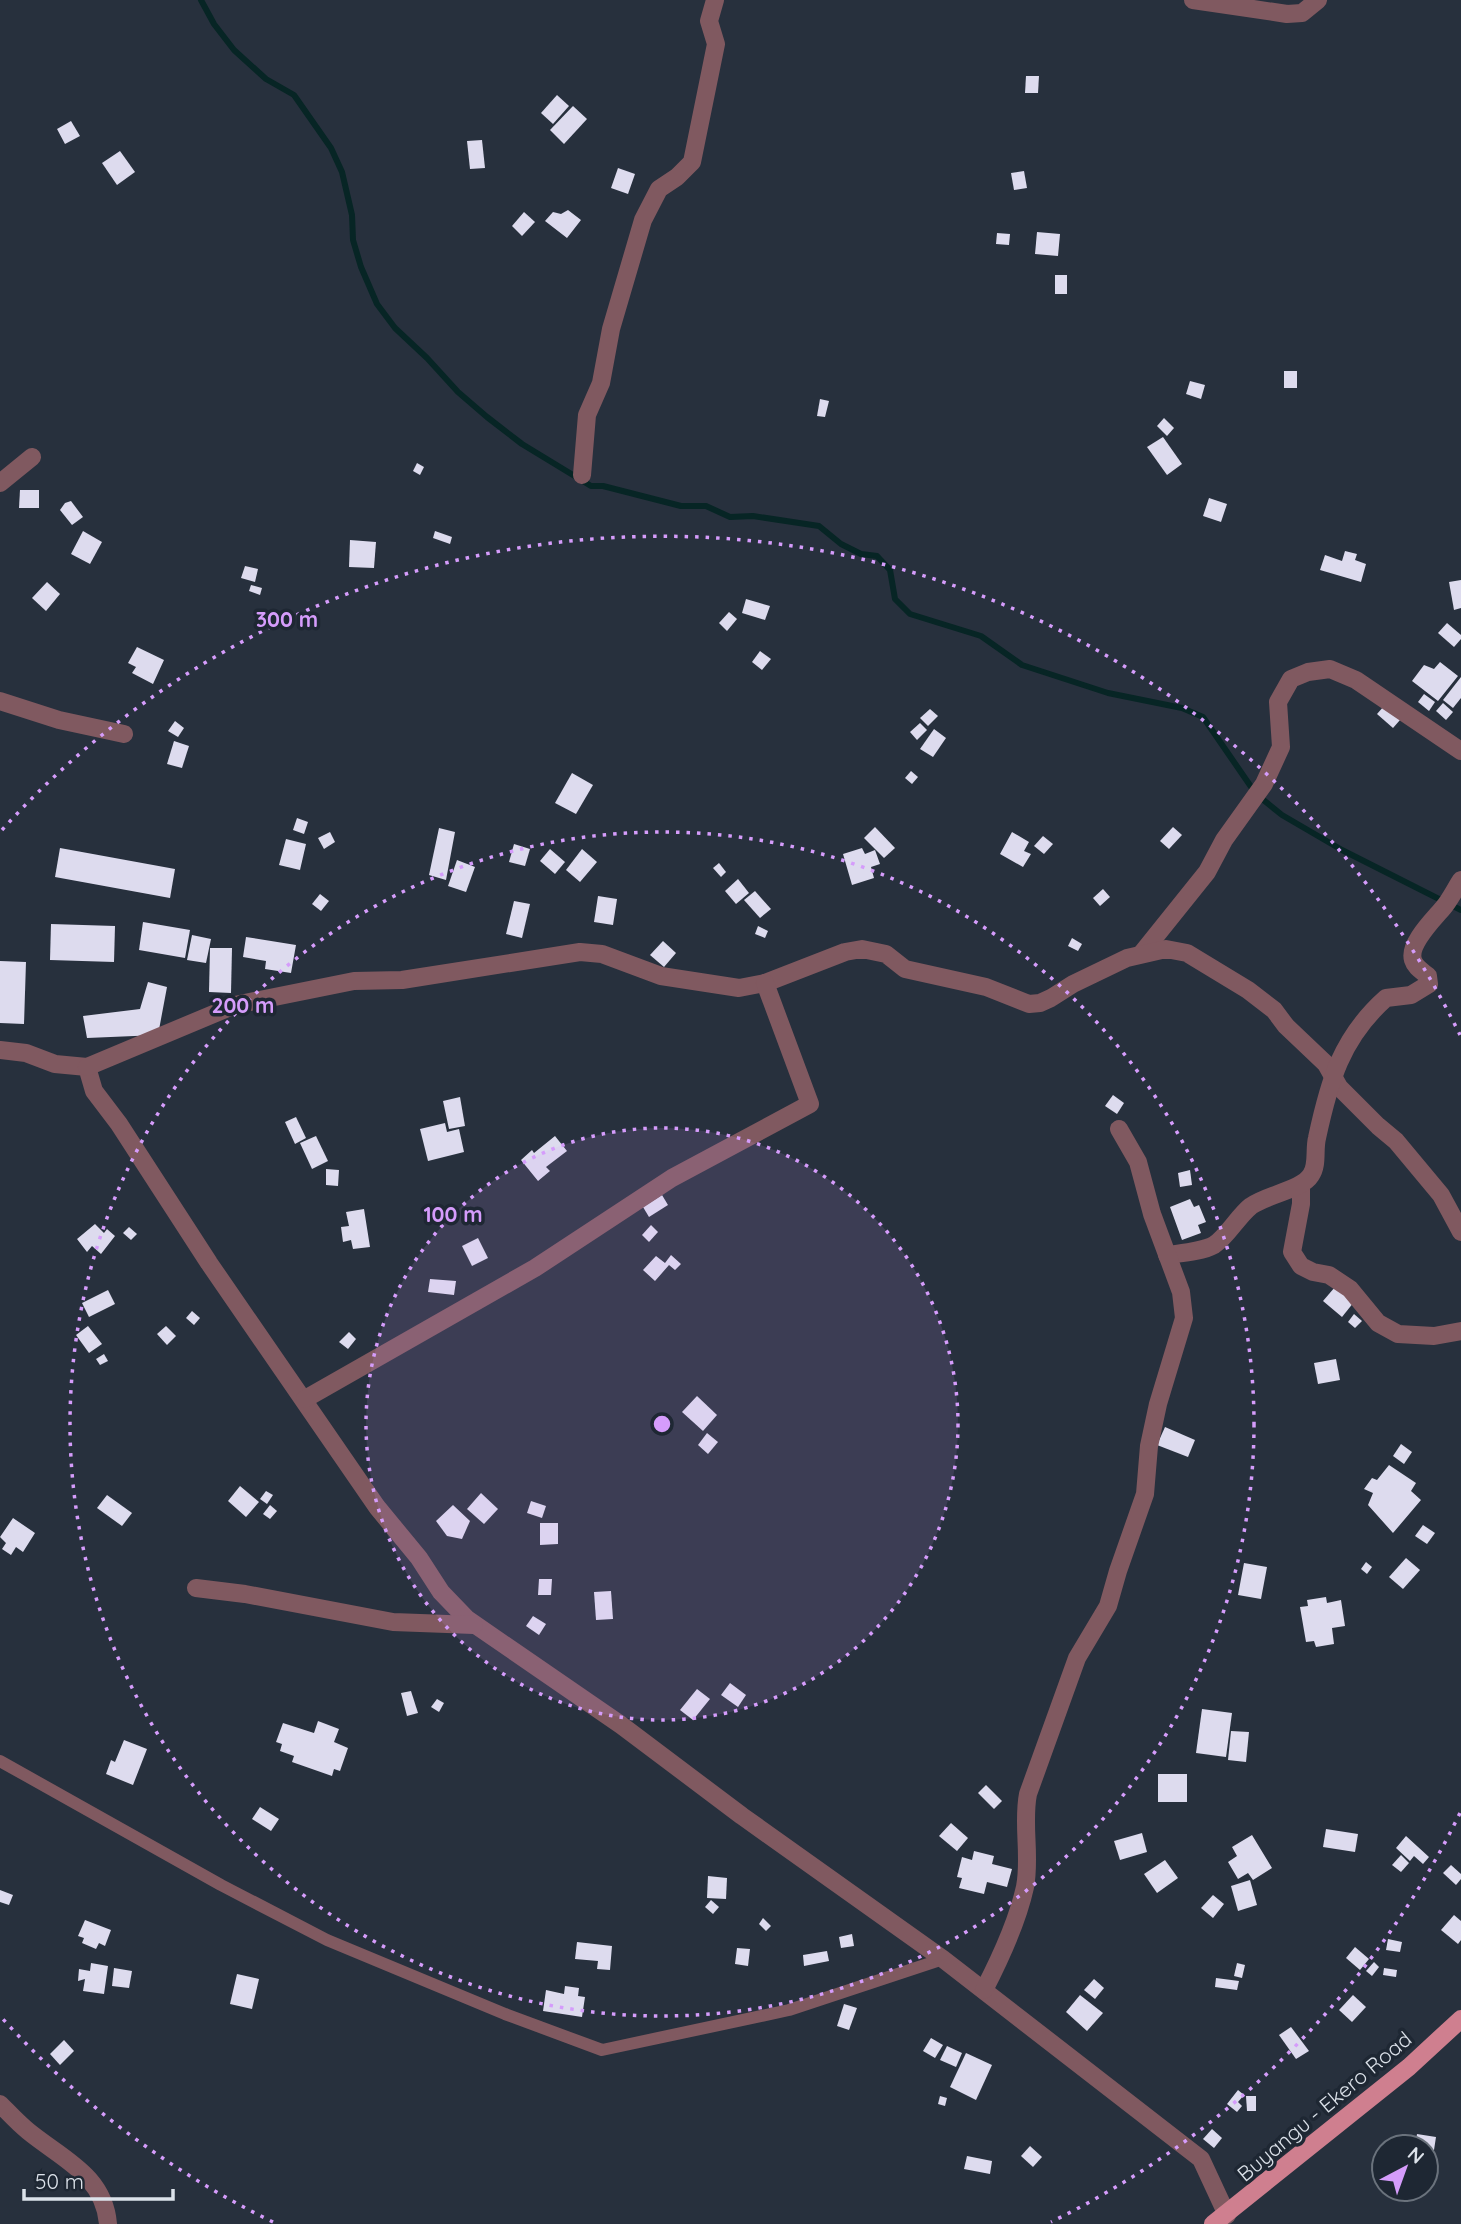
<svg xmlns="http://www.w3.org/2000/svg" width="1461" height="2224" font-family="Quicksand,sans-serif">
	<rect width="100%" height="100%" fill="#27303d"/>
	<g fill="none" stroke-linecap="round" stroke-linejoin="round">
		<polyline stroke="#072525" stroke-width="6" points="201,0 214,24 234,50 266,79 294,95 331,148 342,172 352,215 353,240 361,267 377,304 395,328 427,358 458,392 487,417 522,444 591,486 603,486 681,506 706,506 730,517 753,516 819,526 841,544 861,554 877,556 890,570 895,599 910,614 981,636 1022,665 1108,693 1182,708 1203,717 1256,794 1282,815 1342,850 1461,910"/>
	</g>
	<g fill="#dddbee">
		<polygon points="1026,76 1039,76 1038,93 1025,93"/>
		<polygon points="557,95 569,106 553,124 541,113"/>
		<polygon points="573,106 587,119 564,144 550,130"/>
		<polygon points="71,121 80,136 65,144 57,129"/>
		<polygon points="482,140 485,168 470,169 467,141"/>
		<polygon points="120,151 135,172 117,185 102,163"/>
		<polygon points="618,168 635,174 628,194 611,188"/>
		<polygon points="1024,171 1027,188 1014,190 1011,173"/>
		<polygon points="568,210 581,220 567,238 545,221 553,212 561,214"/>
		<polygon points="524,212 535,222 522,236 512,226"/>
		<polygon points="1037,232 1060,234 1058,256 1035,254"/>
		<polygon points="997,233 1010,234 1009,245 996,244"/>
		<rect x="1055" y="275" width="12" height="19"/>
		<rect x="1284" y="371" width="13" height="17"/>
		<polygon points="1190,381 1205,385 1201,399 1186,394"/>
		<polygon points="820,399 829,401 825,417 817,416"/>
		<polygon points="1164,418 1174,428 1167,436 1157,426"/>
		<polygon points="1163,437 1182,464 1167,475 1147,447"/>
		<polygon points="417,463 424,467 420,475 413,471"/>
		<polygon points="20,490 39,490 39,508 19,508"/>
		<polygon points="1209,498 1227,504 1221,522 1203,516"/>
		<polygon points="71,501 83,517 72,525 60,510 65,503"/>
		<polygon points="83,531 102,542 90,564 71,554"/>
		<polygon points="435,531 452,537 450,544 433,538"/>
		<polygon points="350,540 376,542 374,568 349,567"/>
		<polygon points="1345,551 1357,554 1355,560 1366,564 1361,582 1320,570 1325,555 1342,561"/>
		<polygon points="245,566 258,569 255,582 241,578"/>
		<polygon points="1461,580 1461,608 1454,610 1449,582"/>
		<polygon points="47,582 60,594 46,611 32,598"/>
		<polygon points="251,585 262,588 260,595 249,591"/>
		<polygon points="746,599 770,606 765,620 742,613"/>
		<polygon points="729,612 737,619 727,631 719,623"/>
		<polygon points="1447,623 1461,635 1461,639 1454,647 1438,633"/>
		<polygon points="137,647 164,660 153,684 132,673 136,667 128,663"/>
		<polygon points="760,651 771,659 762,670 752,662"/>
		<polygon points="1440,662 1458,676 1438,701 1412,681 1424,665 1434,669"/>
		<polygon points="1461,677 1461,698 1453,708 1443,700"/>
		<polygon points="1424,694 1435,702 1429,711 1418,702"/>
		<polygon points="1443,703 1453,712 1446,720 1436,711"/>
		<polygon points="1384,706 1400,720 1393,728 1377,714"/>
		<polygon points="930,709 938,716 928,726 920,718"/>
		<polygon points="175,721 184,728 178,737 168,731"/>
		<polygon points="920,723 927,730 917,740 910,732"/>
		<polygon points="934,729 946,738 933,757 920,749"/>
		<polygon points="174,741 189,746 182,768 167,764"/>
		<polygon points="911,771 918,777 912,784 905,778"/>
		<polygon points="572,773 593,785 576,814 555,803"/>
		<polygon points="297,818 308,822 304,834 293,830"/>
		<polygon points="875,827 895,848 884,858 864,838"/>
		<polygon points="1173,827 1182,835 1169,849 1160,841"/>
		<polygon points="439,828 455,832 446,880 429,875"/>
		<polygon points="330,832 335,842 324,849 318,838"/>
		<polygon points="1012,832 1029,842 1024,851 1031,854 1023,867 1000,854"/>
		<polygon points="1043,836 1053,844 1044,854 1034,846"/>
		<polygon points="286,839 306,844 300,870 279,865"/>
		<polygon points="514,844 530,849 525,866 509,862"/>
		<polygon points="60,848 175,869 170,898 55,877"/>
		<polygon points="862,848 865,854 875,850 880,864 871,867 874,878 852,885 843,854"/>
		<polygon points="550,849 565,862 555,874 540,861"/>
		<polygon points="582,849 597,862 580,882 566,870"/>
		<polygon points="457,860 475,867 466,892 448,886"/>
		<polygon points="719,863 726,872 721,877 713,868"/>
		<polygon points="738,879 749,893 736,904 725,891"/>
		<polygon points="1103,889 1110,897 1100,906 1093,898"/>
		<polygon points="755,891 771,909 760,918 744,900"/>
		<polygon points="320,894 329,901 321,911 312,904"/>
		<polygon points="598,896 617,899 613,925 594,922"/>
		<polygon points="514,901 530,904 522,938 506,934"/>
		<polygon points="143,922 190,930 185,958 139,950"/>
		<polygon points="51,924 115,926 114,962 50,960"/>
		<polygon points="758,926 768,931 765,938 755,934"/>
		<polygon points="192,935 211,939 206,963 187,960"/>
		<polygon points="246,937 296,945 291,973 265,969 266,961 243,957"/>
		<polygon points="1072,938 1082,944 1078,951 1068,946"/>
		<polygon points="663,941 676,953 664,967 650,955"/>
		<polygon points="210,948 232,948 231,993 209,992"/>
		<polygon points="0,961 26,962 24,1024 0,1023"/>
		<polygon points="148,982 167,987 158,1035 87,1038 83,1016 140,1009"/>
		<polygon points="1113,1095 1124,1103 1117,1114 1105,1106"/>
		<polygon points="460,1097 465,1126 449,1129 443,1101"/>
		<polygon points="296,1117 306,1138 295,1144 285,1122"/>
		<polygon points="445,1123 447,1132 459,1129 464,1152 428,1161 420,1129"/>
		<polygon points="316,1136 328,1161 312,1169 300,1143"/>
		<polygon points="555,1136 567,1151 546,1167 550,1171 538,1181 521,1160 532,1150 534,1153"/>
		<polygon points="326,1169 339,1170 338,1186 326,1185"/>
		<polygon points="1190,1170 1192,1185 1180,1187 1178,1173"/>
		<polygon points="662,1195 668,1205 649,1217 643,1207"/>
		<polygon points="1190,1199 1194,1207 1199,1205 1206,1222 1198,1225 1201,1233 1182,1240 1170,1207"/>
		<polygon points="364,1209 370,1247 353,1249 351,1240 343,1242 341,1227 349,1226 346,1212"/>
		<polygon points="95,1224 104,1233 107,1229 115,1236 101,1254 92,1246 87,1252 77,1239"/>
		<polygon points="651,1225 658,1232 649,1242 642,1235"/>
		<polygon points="129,1227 137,1234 131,1240 123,1233"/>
		<polygon points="478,1238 488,1258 472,1266 462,1246"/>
		<polygon points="671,1255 681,1264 675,1270 669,1265 655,1281 643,1270 656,1256 665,1263"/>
		<polygon points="430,1279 456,1281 454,1295 428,1292"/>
		<polygon points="1335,1287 1354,1302 1342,1317 1323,1301"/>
		<polygon points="108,1290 115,1304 89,1317 82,1303"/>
		<polygon points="192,1311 200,1318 194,1325 186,1318"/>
		<polygon points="1354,1314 1362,1321 1355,1328 1348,1322"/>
		<polygon points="88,1326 102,1344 89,1353 76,1335"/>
		<polygon points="166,1326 176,1336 167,1345 157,1334"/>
		<polygon points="349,1332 356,1339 348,1349 339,1342"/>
		<polygon points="104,1354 108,1361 100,1365 96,1359"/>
		<polygon points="1336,1359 1340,1380 1318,1384 1314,1363"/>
		<polygon points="697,1396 717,1415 703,1431 682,1412"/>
		<polygon points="1165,1427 1195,1440 1188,1457 1157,1445"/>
		<polygon points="707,1433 718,1442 708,1454 698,1445"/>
		<polygon points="1401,1444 1412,1452 1404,1464 1393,1456"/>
		<polygon points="1389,1465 1416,1483 1411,1491 1421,1500 1393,1533 1368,1505 1373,1493 1364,1489 1372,1478 1377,1480"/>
		<polygon points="240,1486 259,1502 246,1517 228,1501"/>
		<polygon points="266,1491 273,1495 267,1504 260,1499"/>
		<polygon points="481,1493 498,1509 484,1524 467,1509"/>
		<polygon points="107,1495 132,1513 122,1526 97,1508"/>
		<polygon points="531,1501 546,1506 542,1518 527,1513"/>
		<polygon points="270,1505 277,1511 270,1519 263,1514"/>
		<polygon points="453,1505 470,1521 462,1539 447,1536 436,1521"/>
		<polygon points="13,1518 35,1533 23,1552 16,1547 11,1555 2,1549 6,1543 0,1537"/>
		<polygon points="540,1523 558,1523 558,1544 540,1545"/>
		<polygon points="1423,1525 1435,1533 1427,1544 1415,1536"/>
		<polygon points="1406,1558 1420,1570 1403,1589 1389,1577"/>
		<polygon points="1366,1562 1372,1567 1367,1574 1361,1569"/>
		<polygon points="1244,1563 1267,1567 1261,1599 1238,1595"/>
		<polygon points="539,1579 552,1579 551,1595 538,1595"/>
		<polygon points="611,1591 613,1619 596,1620 594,1592"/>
		<polygon points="1326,1597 1327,1603 1341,1600 1345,1626 1332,1628 1334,1644 1316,1647 1314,1641 1306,1642 1300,1607 1308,1606 1307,1600"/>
		<polygon points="533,1616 546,1624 539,1635 526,1626"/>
		<polygon points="730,1683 746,1695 738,1707 721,1695"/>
		<polygon points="697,1689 710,1699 693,1720 680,1710"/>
		<polygon points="411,1691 418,1713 407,1716 401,1693"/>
		<polygon points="437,1699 444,1703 439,1712 431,1707"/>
		<polygon points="1202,1709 1232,1713 1226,1757 1196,1753"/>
		<polygon points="318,1721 339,1729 334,1742 348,1748 340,1771 334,1769 332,1776 292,1762 294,1756 280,1751 282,1744 276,1742 283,1723 314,1733"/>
		<polygon points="1231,1731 1249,1732 1246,1762 1228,1760"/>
		<polygon points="124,1740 147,1749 133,1785 106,1774 111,1760 115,1762"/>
		<rect x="1158" y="1774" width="29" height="28"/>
		<polygon points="986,1785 1002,1801 994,1809 978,1793"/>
		<polygon points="260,1807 279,1819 271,1831 252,1819"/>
		<polygon points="951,1823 968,1838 957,1851 939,1836"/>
		<polygon points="1326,1829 1358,1834 1355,1852 1323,1847"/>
		<polygon points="1142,1833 1147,1852 1120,1860 1114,1841"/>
		<polygon points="1252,1835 1272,1868 1253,1880 1248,1873 1238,1879 1228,1862 1237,1856 1232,1847"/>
		<polygon points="1406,1836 1429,1857 1423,1864 1414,1856 1410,1861 1396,1848"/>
		<polygon points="974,1851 994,1856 992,1864 1012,1869 1007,1887 987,1882 984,1894 959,1888 962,1878 957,1877 962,1857 972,1860"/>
		<polygon points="1401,1855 1409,1863 1401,1872 1392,1865"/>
		<polygon points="1165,1860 1178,1878 1157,1893 1144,1874"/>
		<polygon points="1451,1865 1461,1874 1461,1879 1456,1885 1443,1873"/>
		<polygon points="708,1876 727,1878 726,1899 707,1898"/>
		<polygon points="1250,1880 1257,1905 1238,1911 1231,1886"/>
		<polygon points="0,1890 13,1895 9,1905 0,1902"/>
		<polygon points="1213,1895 1224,1904 1213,1918 1201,1908"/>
		<polygon points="711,1900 719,1907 713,1914 705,1907"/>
		<polygon points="1454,1915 1461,1921 1461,1940 1458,1944 1441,1930"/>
		<polygon points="763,1918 771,1926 766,1931 759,1924"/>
		<polygon points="85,1920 111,1930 105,1946 99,1943 96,1949 82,1943 84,1938 78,1936"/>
		<polygon points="852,1934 854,1946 841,1948 839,1937"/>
		<polygon points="1388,1939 1402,1942 1400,1952 1386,1950"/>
		<polygon points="577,1942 612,1946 610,1970 597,1969 598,1961 575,1959"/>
		<polygon points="1355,1947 1369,1959 1360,1970 1346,1958"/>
		<polygon points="737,1948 750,1949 748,1966 735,1964"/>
		<polygon points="827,1951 829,1961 804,1966 803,1955"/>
		<polygon points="1374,1962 1379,1967 1372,1976 1366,1971"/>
		<polygon points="91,1963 108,1966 104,1994 83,1991 85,1979 78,1981 79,1969 90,1971"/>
		<polygon points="1237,1963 1245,1965 1242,1978 1234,1976"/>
		<polygon points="114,1968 132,1971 129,1988 112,1986"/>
		<polygon points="1384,1968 1397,1970 1396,1977 1383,1975"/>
		<polygon points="237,1974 259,1979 252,2009 230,2004"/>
		<polygon points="1216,1978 1239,1981 1237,1990 1215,1987"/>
		<polygon points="1094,1979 1104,1988 1095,1999 1084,1990"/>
		<polygon points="565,1986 579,1988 578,1996 585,1997 582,2017 543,2011 546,1990 564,1994"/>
		<polygon points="1080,1995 1103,2013 1087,2031 1066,2012"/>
		<polygon points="1353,1995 1366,2007 1352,2022 1339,2010"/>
		<polygon points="844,2004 857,2008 849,2030 837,2026"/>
		<polygon points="1291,2027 1309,2051 1296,2059 1279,2035"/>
		<polygon points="931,2038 943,2045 935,2058 923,2051"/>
		<polygon points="64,2040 74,2051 60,2065 50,2054"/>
		<polygon points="947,2046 962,2053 956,2067 940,2060"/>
		<polygon points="966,2053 992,2065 976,2100 950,2087"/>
		<polygon points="1238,2090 1244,2095 1238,2102 1242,2106 1237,2112 1227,2104"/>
		<polygon points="940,2096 947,2098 945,2106 938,2104"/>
		<polygon points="1246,2096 1256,2096 1256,2111 1247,2111"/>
		<polygon points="1212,2129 1222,2138 1214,2148 1203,2139"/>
		<polygon points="1417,2134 1436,2137 1434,2150 1426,2149 1426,2147 1415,2147"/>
		<polygon points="1030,2146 1042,2157 1033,2167 1021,2156"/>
		<polygon points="967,2156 992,2161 990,2174 964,2169"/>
		<polygon points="1377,2161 1383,2162 1383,2169 1377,2169"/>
	</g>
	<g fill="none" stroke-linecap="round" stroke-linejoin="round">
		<polyline stroke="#805960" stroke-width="12" points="0,1761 221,1885 327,1940 505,2014 602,2050 789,2010 943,1959"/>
		<g stroke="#805960" stroke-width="18">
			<polyline points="1193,0 1287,14 1302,13 1318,0"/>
			<polyline points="582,475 587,415 601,383 611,329 643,220 659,189 677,177 692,162 716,44 709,21 715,0"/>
			<polyline points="0,483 32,457"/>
			<polyline points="0,701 59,720 124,734"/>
			<polyline points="1142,953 1207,872 1224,840 1264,784 1281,747 1278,702 1291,679 1308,672 1330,669 1356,680 1461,751"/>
			<polyline points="0,1050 26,1053 55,1064 87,1067 94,1091 119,1124 209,1263 377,1507 419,1558 441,1592 467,1619 621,1725 742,1816 943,1959 1201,2159 1227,2215"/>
			<polyline points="87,1067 235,1005 354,981 402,980 580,952 602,954 661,976 739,988 765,983 845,952 862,949 886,954 905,969 986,987 1029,1004 1040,1003 1051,998 1073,984 1127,958 1166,949 1187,953 1248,990 1274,1010 1286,1026 1326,1064 1339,1087 1378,1126 1396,1141 1441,1195 1461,1232"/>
			<polyline points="1301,1185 1301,1204 1292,1252 1301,1266 1313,1272 1329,1275 1350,1289 1378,1323 1398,1334 1434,1336 1461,1331"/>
			<path d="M1167 1255C1181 1253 1201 1252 1214 1245 1227 1237 1238 1216 1251 1206 1268 1194 1302 1190 1311 1175 1318 1165 1314 1150 1317 1138 1329 1082 1341 1038 1386 998L1411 995 1429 984 1428 976C1422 971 1415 967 1413 960 1408 944 1433 920 1443 908 1450 900 1455 889 1461 880"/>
			<polyline points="305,1399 535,1268 672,1178 810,1104 765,983"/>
			<polyline points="196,1588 245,1594 393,1622 474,1625"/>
			<path d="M984 1990C999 1961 1018 1919 1025 1887 1031 1856 1022 1824 1028 1794L1077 1658 1108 1606 1118 1571 1145 1494 1149 1446 1158 1404 1184 1318 1181 1292 1152 1214 1138 1162 1119 1129"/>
			<path d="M0 2104C9 2113 18 2123 28 2131 62 2159 104 2175 108 2224"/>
		</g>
		<polyline stroke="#cf7f8f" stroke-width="18" points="1213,2224 1409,2067 1461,2019"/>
	</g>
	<circle cx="662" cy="1424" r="296" fill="#d59cfb" fill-opacity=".12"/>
	<g fill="none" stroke="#d59cfb" stroke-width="3.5" stroke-dasharray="3.5 7">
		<circle cx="662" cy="1424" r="296"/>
		<circle cx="662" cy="1424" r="592"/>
		<path d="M1460 1813A888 888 0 0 1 1051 2222M273 2222A888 888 0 0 1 2 2018M2 830A888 888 0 0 1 1460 1035"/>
	</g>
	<g text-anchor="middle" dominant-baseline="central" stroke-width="7" stroke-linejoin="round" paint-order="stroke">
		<g font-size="21" fill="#dce2ea" stroke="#1e2733">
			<text transform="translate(1324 2106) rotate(-40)">Buyangu - Ekero Road</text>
		</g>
	</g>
	<circle cx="662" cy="1424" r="10" fill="#d59cfb" stroke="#1e2733" stroke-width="3.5"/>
	<g font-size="21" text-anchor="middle" font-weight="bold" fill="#d59cfb" stroke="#1e2733" stroke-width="7" stroke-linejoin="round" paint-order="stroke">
		<text x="287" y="627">300 m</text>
		<text x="243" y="1013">200 m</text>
		<text x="453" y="1222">100 m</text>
	</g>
	<g transform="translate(1405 2168) rotate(41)"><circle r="33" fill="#1e2733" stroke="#6a727c" stroke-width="2"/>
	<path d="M0-5L12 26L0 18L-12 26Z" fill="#d59cfb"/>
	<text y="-10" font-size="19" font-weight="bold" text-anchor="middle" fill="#dce2ea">N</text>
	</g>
	<path d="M24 2189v10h149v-10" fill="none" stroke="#dce2ea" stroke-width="3.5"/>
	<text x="35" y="2189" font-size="21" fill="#dce2ea" stroke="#1e2733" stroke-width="5" paint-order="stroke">50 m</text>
</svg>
